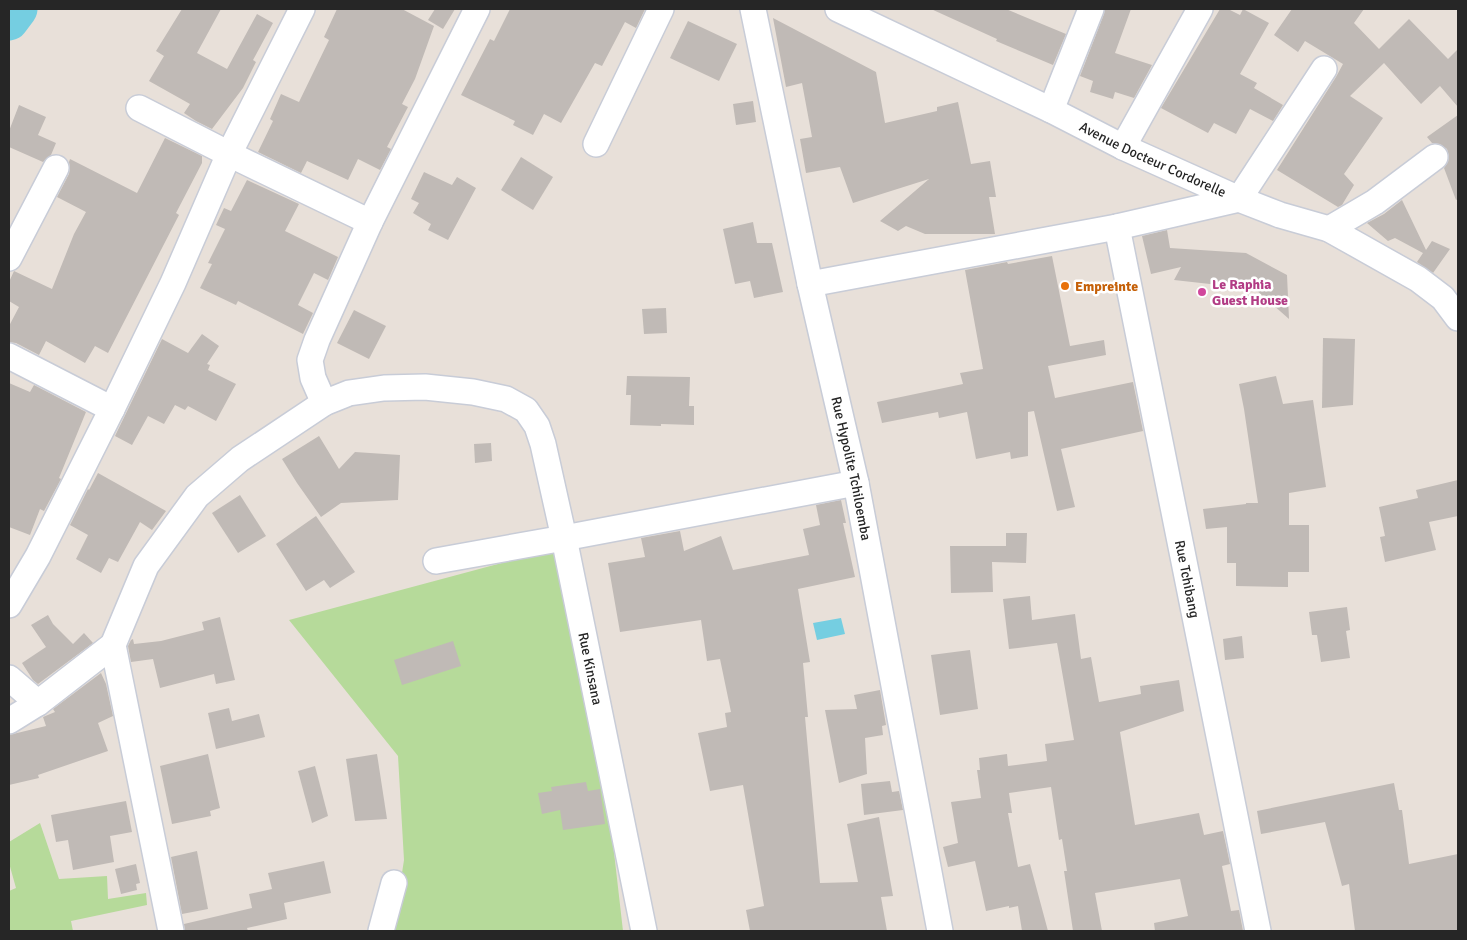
<svg xmlns="http://www.w3.org/2000/svg" width="1467" height="940" font-family="Signika,sans-serif">
	<rect width="100%" height="100%" fill="#e8e0d9"/>
	<g fill="#b6da9a">
		<polygon points="558,544 603,756 623,931 393,931 404,860 398,756 289,620 517,559"/>
		<polygon points="40,823 59,879 107,876 108,899 146,893 147,905 71,921 73,931 9,931 9,891 16,888 9,863 9,842"/>
	</g>
	<polygon fill="#75cee1" points="841,618 845,634 817,640 813,623"/>
	<g fill="none" stroke-linecap="round" stroke-linejoin="round">
		<polyline stroke="#75cee1" stroke-width="39" points="9,21 18,9"/>
	</g>
	<g fill="#c0bab6">
		<polygon points="182,9 221,9 197,53 227,69 257,14 273,23 253,60 256,62 243,88 212,129 196,121 184,113 190,104 149,81 164,56 156,51"/>
		<polygon points="337,9 402,9 434,26 415,79 402,104 408,107 387,147 391,149 380,170 358,159 348,180 307,161 301,173 258,152 273,121 270,119 281,94 299,102 329,40 324,37"/>
		<polygon points="435,9 455,9 443,29 428,20"/>
		<polygon points="510,9 645,9 636,28 625,22 602,66 595,63 561,123 544,114 533,135 513,125 515,121 461,95 490,39 494,41"/>
		<polygon points="931,9 1006,9 1066,34 1053,65 996,41 997,39"/>
		<polygon points="1105,9 1131,9 1115,53 1152,65 1134,98 1115,92 1113,99 1090,92 1093,81 1080,76 1104,14"/>
		<polygon points="1220,9 1228,9 1240,15 1243,9 1269,23 1240,74 1257,83 1254,88 1283,105 1273,121 1250,109 1236,134 1214,123 1208,133 1161,108"/>
		<polygon points="1292,9 1364,9 1354,23 1379,49 1409,19 1448,59 1458,49 1458,107 1440,86 1421,104 1384,63 1350,96 1383,118 1344,174 1354,185 1342,205 1338,207 1277,170 1336,77 1343,64 1305,41 1298,52 1274,35"/>
		<polygon points="773,18 876,72 885,123 937,111 937,107 958,102 971,164 990,161 996,197 989,197 995,234 925,234 906,226 898,231 880,221 929,179 853,203 840,167 806,173 800,139 812,137 802,83 786,87"/>
		<polygon points="688,21 737,44 719,81 670,58"/>
		<polygon points="753,101 756,122 736,125 733,104"/>
		<polygon points="19,105 46,117 38,135 56,143 51,155 43,162 9,147 9,131"/>
		<polygon points="1458,115 1458,199 1456,200 1444,168 1448,162 1449,156 1447,149 1440,144 1432,143 1427,137"/>
		<polygon points="165,138 202,156 202,163 176,213 179,215 108,353 95,346 85,363 46,341 39,355 16,343 9,342 9,326 19,307 9,301 9,282 14,271 52,289 74,234 86,212 57,197 69,174 70,168 69,162 70,159 137,193"/>
		<polygon points="521,157 553,177 533,210 501,190"/>
		<polygon points="424,172 452,185 457,177 476,188 448,240 428,230 431,224 413,213 419,203 411,199"/>
		<polygon points="247,180 299,204 285,231 338,257 328,280 314,273 298,305 313,313 303,334 238,301 236,305 200,288 212,264 208,263 225,229 216,225 224,208 231,211"/>
		<polygon points="1402,200 1426,250 1432,241 1450,249 1433,273 1417,262 1423,253 1395,238 1388,241 1367,223 1384,214"/>
		<polygon points="753,222 757,243 772,243 783,292 754,298 750,281 735,284 723,229"/>
		<polygon points="1167,230 1170,248 1246,253 1287,275 1289,319 1255,289 1174,280 1181,267 1151,274 1142,236"/>
		<polygon points="1052,256 1070,346 1104,340 1106,355 1048,366 1055,398 1133,382 1143,431 1061,449 1075,507 1057,511 1034,411 1028,412 1028,456 1011,459 1010,452 976,459 967,412 939,418 938,412 882,423 877,402 963,384 960,373 983,369 965,270 1007,262 1008,264"/>
		<polygon points="666,308 667,333 644,334 642,309"/>
		<polygon points="354,310 386,326 369,359 337,343"/>
		<polygon points="202,334 219,346 207,364 210,365 208,370 236,384 216,421 188,406 185,410 175,405 164,424 148,416 132,445 115,436 162,339 188,353"/>
		<polygon points="1323,338 1355,339 1353,405 1322,408"/>
		<polygon points="627,376 690,377 689,406 694,406 694,425 661,424 661,426 630,425 631,395 626,395"/>
		<polygon points="1276,376 1283,404 1313,400 1326,487 1289,493 1289,525 1309,525 1309,572 1288,572 1288,587 1236,586 1236,563 1227,563 1227,527 1206,529 1203,509 1246,504 1246,503 1258,503 1244,409 1239,384"/>
		<polygon points="9,383 30,392 34,385 86,412 59,478 61,479 44,511 40,509 30,535 9,527"/>
		<polygon points="319,436 339,469 355,452 400,455 398,500 341,503 321,517 297,483 282,459"/>
		<polygon points="491,443 492,461 475,463 474,444"/>
		<polygon points="98,473 166,511 152,530 140,522 118,562 109,558 101,573 76,559 88,535 70,525 88,489 89,490"/>
		<polygon points="1458,480 1458,516 1429,522 1436,550 1385,562 1380,537 1385,536 1379,507 1418,498 1416,490"/>
		<polygon points="240,495 266,536 238,553 212,513"/>
		<polygon points="841,500 846,523 843,523 855,577 798,589 810,662 803,663 808,717 805,717 820,883 858,882 847,824 879,817 893,896 881,897 887,931 750,931 746,910 764,906 743,785 710,791 698,733 727,727 725,713 731,712 720,659 707,661 701,620 620,632 608,563 645,557 641,538 680,531 684,551 721,536 733,570 809,555 803,529 820,525 816,505"/>
		<polygon points="316,516 355,572 330,588 324,580 306,591 276,544"/>
		<polygon points="1006,533 1027,533 1026,563 992,562 993,592 951,593 950,546 1006,546"/>
		<polygon points="1030,596 1032,620 1075,614 1081,659 1091,657 1099,702 1141,694 1140,686 1179,680 1184,711 1120,732 1135,825 1199,813 1204,835 1223,831 1230,864 1222,866 1231,911 1239,910 1243,931 1155,931 1154,923 1188,916 1180,879 1095,893 1102,931 1073,931 1064,871 1067,871 1062,839 1059,840 1051,787 1009,793 1012,813 1008,813 1018,867 1030,864 1048,931 1022,931 1018,906 1009,908 1009,906 986,911 975,861 948,867 943,847 958,843 951,802 981,798 977,770 980,770 979,758 1007,754 1008,766 1047,761 1045,744 1074,740 1057,643 1009,649 1003,599"/>
		<polygon points="1347,607 1350,630 1346,631 1350,658 1321,662 1317,635 1312,635 1309,612"/>
		<polygon points="48,615 53,624 73,644 84,633 93,643 38,684 33,680 22,663 46,647 31,625"/>
		<polygon points="220,617 235,680 216,684 214,674 160,688 153,659 131,662 128,646 131,640 133,639 134,644 161,641 204,630 202,622"/>
		<polygon points="1242,636 1244,658 1225,660 1223,639"/>
		<polygon points="453,641 461,666 402,685 394,660"/>
		<polygon points="970,650 978,709 940,715 931,655"/>
		<polygon points="101,673 106,684 113,716 98,723 108,751 38,775 39,778 9,785 9,735 46,726 43,717 55,712 53,709"/>
		<polygon points="880,690 886,725 882,726 883,735 865,738 867,774 839,783 825,710 857,709 854,695"/>
		<polygon points="229,708 232,721 259,714 265,737 216,749 208,713"/>
		<polygon points="208,754 220,808 210,811 211,816 172,824 160,766"/>
		<polygon points="377,754 387,819 355,821 346,759"/>
		<polygon points="315,766 328,816 312,823 298,771"/>
		<polygon points="890,781 892,792 899,791 903,810 864,815 861,784"/>
		<polygon points="586,782 588,791 600,789 605,824 563,830 560,810 542,814 538,793 552,791 551,787"/>
		<polygon points="1394,783 1399,810 1402,810 1409,864 1458,854 1458,931 1355,931 1349,884 1342,886 1325,822 1261,834 1257,811"/>
		<polygon points="126,801 132,832 110,836 114,862 73,870 68,840 56,842 51,815"/>
		<polygon points="197,851 208,909 182,914 171,857"/>
		<polygon points="324,861 331,893 284,903 287,919 247,928 248,931 185,931 184,924 252,908 249,894 272,889 268,873"/>
		<polygon points="136,864 140,883 136,884 137,890 121,894 115,869"/>
	</g>
	<g fill="none" stroke-linecap="round" stroke-linejoin="round">
		<defs>
			<g id="minor">
				<path id="s1" d="M753 9 810 284 856 483 940 931"/>
				<path id="s2" d="M838 9 1051 110 1123 147 1239 199 1280 215 1329 229 1418 279 1443 298 1458 318"/>
				<polyline points="139,108 229,154 370,222"/>
				<polyline points="1051,110 1091,9"/>
				<polyline points="596,144 661,9"/>
				<polyline points="1123,147 1200,9"/>
				<path id="s3" d="M1117 227 1258 931"/>
				<polyline points="1329,229 1375,202 1435,157"/>
				<polyline points="9,258 56,168"/>
				<polyline points="810,284 1117,227 1239,199 1324,69"/>
				<polyline points="9,356 112,409"/>
				<polyline points="324,403 313,378 310,360 317,340 370,222 477,9"/>
				<polyline points="436,561 564,538 856,483"/>
				<polyline points="9,605 38,556 112,409 173,283 229,154 302,9"/>
				<polyline points="113,645 171,931"/>
				<polyline points="9,678 38,703"/>
				<path id="s4" d="M9 721 38 703 113 645 146 566 197 496 240 459 324 403 349 393 384 388 425 387 473 392 506 399 526 410 537 426 543 444 564 538 644 931"/>
				<polyline points="381,931 394,883"/>
			</g>
		</defs>
		<use href="#minor" stroke="#c8ccd7" stroke-width="28"/>
		<use href="#minor" stroke="#fff" stroke-width="25"/>
	</g>
	<circle fill="#e8710a" stroke="#fff" stroke-width="2" cx="1065" cy="286" r="5"/>
	<circle fill="#d1479c" stroke="#fff" stroke-width="2" cx="1202" cy="292" r="5"/>
	<g text-anchor="middle" dominant-baseline="central" stroke-width="5" stroke-linejoin="round" paint-order="stroke">
		<g font-size="14" fill="#262626" stroke="#fff">
			<text stroke="none"><textPath href="#s2" startOffset="349">Avenue Docteur Cordorelle</textPath></text>
			<text stroke="none"><textPath href="#s1" startOffset="470">Rue Hypolite Tchiloemba</textPath></text>
			<text stroke="none"><textPath href="#s3" startOffset="359">Rue Tchibang</textPath></text>
			<text stroke="none"><textPath href="#s4" startOffset="935">Rue Kinsana</textPath></text>
		</g>
		<g font-size="14" font-weight="bold" fill="#b23c85" stroke="#fff" text-anchor="start">
			<text x="1212" y="284">Le Raphia<tspan x="1212" dy="16">Guest House</tspan></text>
		</g>
		<g font-size="14" font-weight="bold" fill="#c56008" stroke="#fff" text-anchor="start">
			<text x="1075" y="286">Empreinte</text>
		</g>
	</g>
	<rect width="1467" height="940" fill="none" stroke="#262626" stroke-width="20"/>
</svg>
